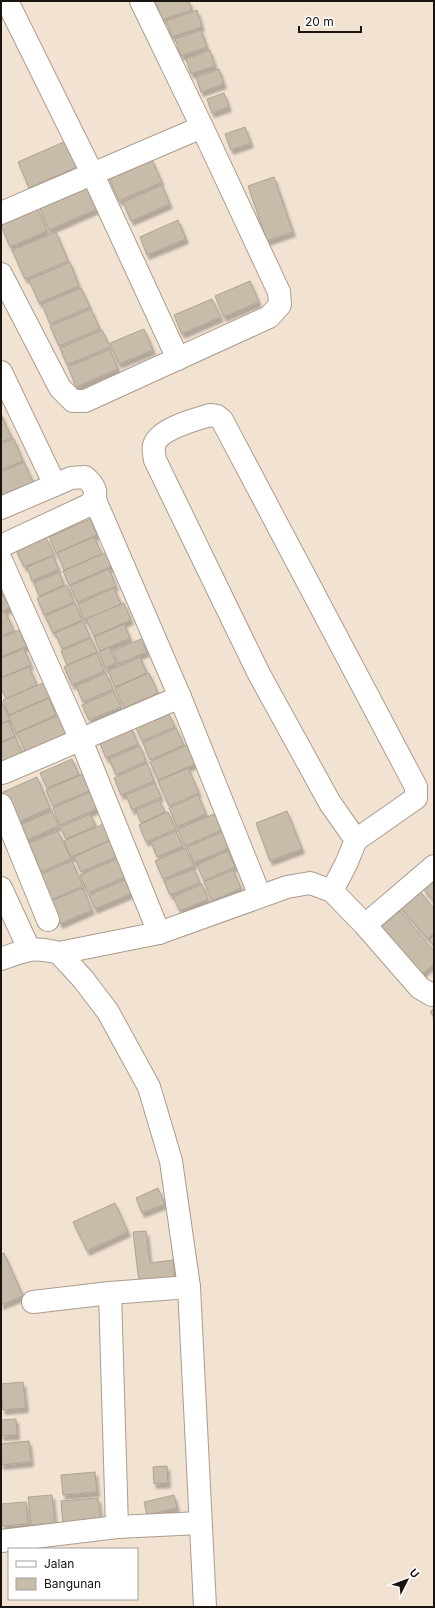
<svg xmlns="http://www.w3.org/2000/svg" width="435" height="1608" font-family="Inter,sans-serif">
	<defs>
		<filter id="shadow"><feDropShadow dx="2.5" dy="4.5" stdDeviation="1" flood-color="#0004"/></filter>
	</defs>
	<rect width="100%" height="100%" fill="#f1e2d2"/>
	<g fill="#c7bbaa" stroke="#aea292" filter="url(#shadow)">
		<polygon points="155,1 189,1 192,10 162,20"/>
		<polygon points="197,10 202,27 172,37 166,21"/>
		<polygon points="201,30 207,47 181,56 175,39"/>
		<polygon points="210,50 215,66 191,74 186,59"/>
		<polygon points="219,69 224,84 201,92 196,77"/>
		<polygon points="224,93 229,107 212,113 207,99"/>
		<polygon points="245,127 251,143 231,150 225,134"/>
		<polygon points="66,141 77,167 29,188 18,162"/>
		<polygon points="151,158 162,182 119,201 108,176"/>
		<polygon points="274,177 293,232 267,241 248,186"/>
		<polygon points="86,184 97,209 49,230 38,204"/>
		<polygon points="162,185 170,204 131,221 123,202"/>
		<polygon points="38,209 47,231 10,247 1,225"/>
		<polygon points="178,220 186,239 147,255 140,237"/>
		<polygon points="56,232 68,261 25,279 12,250"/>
		<polygon points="70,262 79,286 39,303 29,280"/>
		<polygon points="250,281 259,302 224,317 215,296"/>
		<polygon points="81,288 90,307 50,324 42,304"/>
		<polygon points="212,299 221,317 182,334 174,315"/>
		<polygon points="91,309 100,329 59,346 50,326"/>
		<polygon points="144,329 153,350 119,364 110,343"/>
		<polygon points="102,330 110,347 67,365 60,348"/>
		<polygon points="110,349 118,369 76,387 68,367"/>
		<polygon points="1,413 4,421 1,422"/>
		<polygon points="5,423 12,438 1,442 1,425"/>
		<polygon points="14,439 23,461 1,470 1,444"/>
		<polygon points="24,462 34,484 1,498 1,472"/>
		<polygon points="90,519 97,535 56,553 49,537"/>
		<polygon points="46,537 54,555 24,567 16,550"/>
		<polygon points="94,537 102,554 64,570 57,553"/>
		<polygon points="107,552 113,566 69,585 63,571"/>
		<polygon points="53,556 59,569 32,581 27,567"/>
		<polygon points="109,569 116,586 77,602 70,586"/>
		<polygon points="59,572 64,585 39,596 34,583"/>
		<polygon points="1,582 6,594 1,596"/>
		<polygon points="67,585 74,602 44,615 37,598"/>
		<polygon points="114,588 121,604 84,620 78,604"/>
		<polygon points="7,594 12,607 1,612 1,597"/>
		<polygon points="75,603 82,620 53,633 45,616"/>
		<polygon points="124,603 131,620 94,636 86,619"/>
		<polygon points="5,611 14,631 1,636 1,613"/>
		<polygon points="83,621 90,637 62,649 55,633"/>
		<polygon points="124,624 130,638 100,651 94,637"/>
		<polygon points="19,630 27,646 1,657 1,638"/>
		<polygon points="91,638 97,652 67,665 61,651"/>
		<polygon points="141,639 147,652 118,664 113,651"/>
		<polygon points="109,647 116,663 105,668 99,652"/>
		<polygon points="24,649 31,665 1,678 1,658"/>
		<polygon points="97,653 104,671 72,685 64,667"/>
		<polygon points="140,657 147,673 115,687 108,671"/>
		<polygon points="29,667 37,685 6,699 1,687 1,678"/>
		<polygon points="106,673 113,689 83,702 76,686"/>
		<polygon points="149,673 158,693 124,708 115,688"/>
		<polygon points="43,683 50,697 9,715 3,700"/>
		<polygon points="114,691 121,707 89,720 82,705"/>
		<polygon points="49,698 56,715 16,733 8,716"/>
		<polygon points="2,702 10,720 1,724 1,703"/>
		<polygon points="169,714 175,727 142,741 136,728"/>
		<polygon points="60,715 70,737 27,756 17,733"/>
		<polygon points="8,721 15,736 1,742 1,724"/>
		<polygon points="131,727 138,744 106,758 99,741"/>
		<polygon points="176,728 184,745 150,760 143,743"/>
		<polygon points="15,737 24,756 1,765 1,743"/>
		<polygon points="187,745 195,764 158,780 150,762"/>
		<polygon points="140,746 146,761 116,775 109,759"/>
		<polygon points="72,759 79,775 47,788 40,773"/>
		<polygon points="147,763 154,781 121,795 114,778"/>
		<polygon points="188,768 199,793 169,806 158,781"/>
		<polygon points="85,773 92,790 53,806 46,790"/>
		<polygon points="37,777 50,808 14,824 1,793"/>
		<polygon points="155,783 161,797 132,810 126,795"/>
		<polygon points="92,791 99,808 60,825 53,808"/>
		<polygon points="198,795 206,814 177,827 169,808"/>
		<polygon points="159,800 165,812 141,823 136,810"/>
		<polygon points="52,811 59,826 21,843 15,827"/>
		<polygon points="287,811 302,849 270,861 256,823"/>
		<polygon points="168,812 176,829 146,842 139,825"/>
		<polygon points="219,812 226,828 185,846 178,829"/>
		<polygon points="90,814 96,826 66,839 60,827"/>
		<polygon points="106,823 113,839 71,857 64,841"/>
		<polygon points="58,831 71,859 41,872 29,843"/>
		<polygon points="176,831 183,846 157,857 151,842"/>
		<polygon points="222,832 229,848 194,863 187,847"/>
		<polygon points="111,840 118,856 81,872 74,857"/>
		<polygon points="185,848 194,866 163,879 155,861"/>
		<polygon points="228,851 235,867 204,881 197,865"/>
		<polygon points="119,858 127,876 88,893 80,875"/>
		<polygon points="72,861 83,886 47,902 36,876"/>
		<polygon points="194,869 200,883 170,895 164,881"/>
		<polygon points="233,870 241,888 212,901 204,882"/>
		<polygon points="129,878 135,892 95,909 89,895"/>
		<polygon points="434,880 434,901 423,889"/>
		<polygon points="202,884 208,899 180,911 173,897"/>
		<polygon points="83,888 92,910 60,924 51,901"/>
		<polygon points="417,888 434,908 434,933 428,939 398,905"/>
		<polygon points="400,911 434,951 434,964 422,974 381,927"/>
		<polygon points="434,935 434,946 429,940"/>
		<polygon points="434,1008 434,1017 430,1012"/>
		<polygon points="158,1188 165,1204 142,1213 136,1198"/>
		<polygon points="115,1203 128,1232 87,1251 73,1222"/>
		<polygon points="146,1231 150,1263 173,1260 175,1277 139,1282 133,1232"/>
		<polygon points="4,1253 23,1296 1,1305 1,1254"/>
		<polygon points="23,1382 26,1408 3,1410 1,1384"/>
		<polygon points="16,1419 17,1435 1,1436 1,1420"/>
		<polygon points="29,1441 31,1462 1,1465 1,1444"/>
		<polygon points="167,1466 168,1483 154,1484 153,1467"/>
		<polygon points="95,1472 97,1492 63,1495 61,1475"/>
		<polygon points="52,1495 55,1523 31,1525 28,1497"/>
		<polygon points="174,1495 177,1508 147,1515 144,1502"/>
		<polygon points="98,1498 101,1522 63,1525 61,1501"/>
		<polygon points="26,1502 28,1524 2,1526 1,1504"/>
	</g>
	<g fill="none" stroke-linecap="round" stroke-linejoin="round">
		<defs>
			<g id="minor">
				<polyline points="7,1 93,175 178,359"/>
				<polyline points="1,213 202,127"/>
				<polyline points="1,274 60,388 73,401 85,401 269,317 280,305 279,292 202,127 141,1"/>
				<polyline points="1,372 55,485"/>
				<polyline points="95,500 180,697 260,896"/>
				<path d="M1 508 71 478 85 477C95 486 100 494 89 505L1 546"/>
				<polyline points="1,560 81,740 159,933"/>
				<polyline points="1,773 5,772 180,697"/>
				<polyline points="1,805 48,920"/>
				<polyline points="1,888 29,949"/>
				<path d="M332 891 346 864 356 840 416 798V787L222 420 217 416 210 415C195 420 165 427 156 441 152 447 154 453 155 460L259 674 330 803 356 840"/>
				<polyline points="365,925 420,988 432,995 434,994"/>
				<polyline points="59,953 83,979 108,1012 149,1087 171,1161 189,1287 205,1607"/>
				<path d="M1 959C26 950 33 946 59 953L159 933 287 887 310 883 332 891 365 925 434 866"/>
				<polyline points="110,1293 117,1527"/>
				<polyline points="33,1302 110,1293 189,1287"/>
				<polyline points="1,1541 117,1527 200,1523"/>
			</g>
		</defs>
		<use href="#minor" stroke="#ab9c8e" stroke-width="24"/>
		<use href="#minor" stroke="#fff" stroke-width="22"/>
	</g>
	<rect width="435" height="1608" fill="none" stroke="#19140f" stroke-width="4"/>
	<rect x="8" y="1548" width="130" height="52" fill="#ffffff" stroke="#a3a19f"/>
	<rect x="16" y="1561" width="20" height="6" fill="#ffffff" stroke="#a3a19f"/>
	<text x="44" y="1568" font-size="12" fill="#19140f">Jalan</text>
	<rect x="16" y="1578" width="20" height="12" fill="#c7bbaa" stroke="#a3a19f"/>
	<text x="44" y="1588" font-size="12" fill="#19140f">Bangunan</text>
	<g transform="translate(407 1580) rotate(48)" stroke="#ffffff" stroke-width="3" paint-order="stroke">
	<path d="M0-3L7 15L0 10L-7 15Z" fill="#19140f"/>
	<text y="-6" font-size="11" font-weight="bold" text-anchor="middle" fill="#19140f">U</text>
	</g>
	<path d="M299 26v6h62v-6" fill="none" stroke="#19140f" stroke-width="2"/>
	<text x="305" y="26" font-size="12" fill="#19140f" stroke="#ffffff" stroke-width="3" paint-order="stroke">20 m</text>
</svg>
